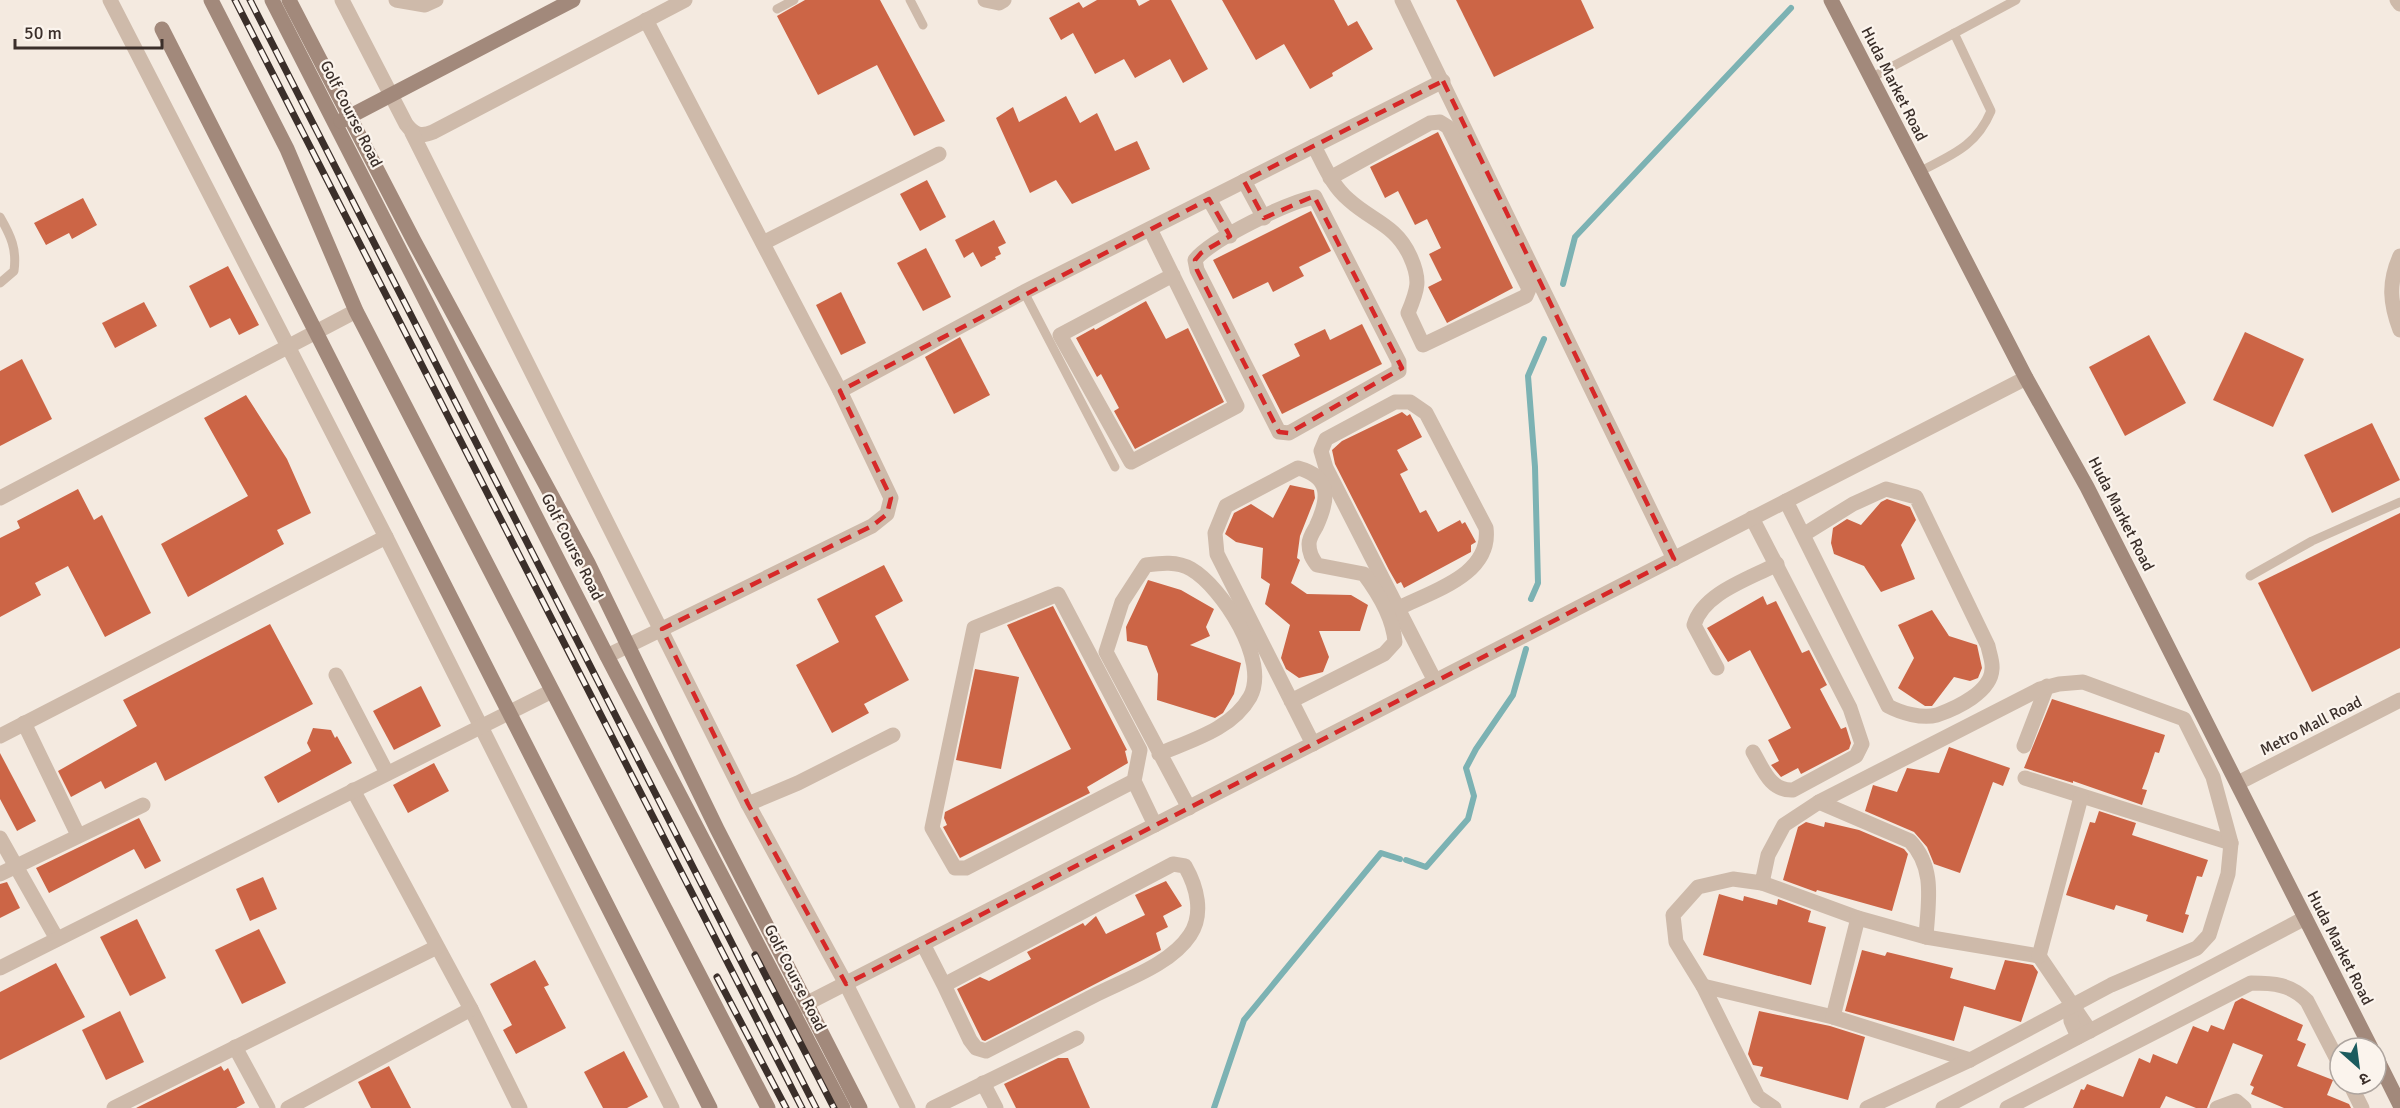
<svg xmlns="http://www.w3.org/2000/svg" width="2400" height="1108" font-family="Signika,'Noto Sans Devanagari',sans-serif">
	<rect width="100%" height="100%" fill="#f4eae0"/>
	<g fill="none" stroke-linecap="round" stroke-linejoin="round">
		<g stroke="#7cb2b3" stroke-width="6">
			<polyline points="1563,284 1575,237 1791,8"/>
			<polyline points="1531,599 1538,583 1535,467 1528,376 1544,339"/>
			<polyline points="1406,860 1426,867 1468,819 1474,796 1466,768 1476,749 1513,695 1526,649"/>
			<polyline points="1214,1108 1244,1020 1381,853 1400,859"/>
		</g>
	</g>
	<g fill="#cc6546">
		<polygon points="805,0 880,0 945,121 914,136 877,65 818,95 777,16"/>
		<polygon points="1097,0 1136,0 1139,6 1150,0 1171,0 1208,69 1183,83 1170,59 1135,78 1124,59 1095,74 1073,33 1061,40 1049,18 1079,2 1083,8"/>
		<polygon points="1222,0 1334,0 1348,26 1357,21 1373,49 1332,73 1333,76 1310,89 1284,44 1256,60"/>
		<polygon points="1456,0 1581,0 1594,28 1494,77"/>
		<polygon points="1066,96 1080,123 1097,113 1115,151 1137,141 1150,169 1072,204 1056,180 1030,193 996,118 1013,107 1019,122"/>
		<polygon points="1438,132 1513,288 1447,323 1428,287 1442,280 1429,254 1441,248 1427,219 1415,225 1398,191 1385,198 1370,167"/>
		<polygon points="927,180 946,217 920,231 900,194"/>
		<polygon points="83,198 97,225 72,239 69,233 46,245 34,223"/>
		<polygon points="1311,211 1331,251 1299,267 1304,276 1273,292 1268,282 1233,299 1213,260"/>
		<polygon points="994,220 1006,243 998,247 1001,254 995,257 996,259 981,267 973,252 964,258 955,240"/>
		<polygon points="926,248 951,297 923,311 897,263"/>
		<polygon points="228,266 259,325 239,335 230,318 210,328 189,286"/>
		<polygon points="841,292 866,343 841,355 816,305"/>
		<polygon points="1146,301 1166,339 1188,328 1224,402 1135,449 1114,411 1119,408 1101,374 1097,377 1076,338 1094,328 1095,330"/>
		<polygon points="144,302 157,326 115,348 102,323"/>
		<polygon points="1362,324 1382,364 1282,414 1262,375 1300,356 1294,344 1325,329 1330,340"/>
		<polygon points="2245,332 2304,359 2273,427 2213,400"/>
		<polygon points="2149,335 2186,403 2125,436 2089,367"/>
		<polygon points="960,337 990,395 954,414 925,357"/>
		<polygon points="22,359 52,419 0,446 0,371"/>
		<polygon points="246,395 287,459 311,513 277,530 284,544 188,597 161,544 248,496 204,418"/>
		<polygon points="1402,412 1407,416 1410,414 1422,437 1397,450 1408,470 1400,474 1420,513 1426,510 1438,532 1460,520 1462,524 1465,522 1476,542 1471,545 1471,552 1404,588 1401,582 1397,584 1389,570 1335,464 1332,450 1342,441"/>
		<polygon points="2372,423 2400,480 2332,513 2304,455"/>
		<polygon points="1290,485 1314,490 1315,498 1300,536 1297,558 1300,560 1291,583 1307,594 1351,595 1368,605 1360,631 1319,631 1329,657 1323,672 1299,678 1286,669 1281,658 1290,625 1265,604 1270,584 1261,578 1263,548 1236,542 1225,534 1234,513 1251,504 1273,518"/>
		<polygon points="78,489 94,520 102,515 151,613 105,637 68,566 35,583 41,595 0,617 0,538 20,528 17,521"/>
		<polygon points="1887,499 1910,507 1916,520 1901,545 1915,579 1881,592 1864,566 1834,554 1831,543 1833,528 1847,519 1861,525 1881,502"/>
		<polygon points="2400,513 2400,648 2312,692 2258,583"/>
		<polygon points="884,565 903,601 875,616 909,680 864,704 869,713 832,733 796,665 839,642 817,599"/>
		<polygon points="1148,580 1181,590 1214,609 1206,627 1210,636 1190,645 1241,663 1234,694 1223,713 1215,718 1157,700 1158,674 1147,646 1127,641 1126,627"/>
		<polygon points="1763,596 1767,605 1776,601 1802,653 1809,650 1827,685 1820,689 1841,729 1846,727 1851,743 1849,749 1801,774 1798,768 1781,777 1771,765 1779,761 1768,740 1791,728 1750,650 1728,662 1707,628"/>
		<polygon points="1053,606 1127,750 1125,751 1128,763 1087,787 1090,793 960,858 943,827 947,825 944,818 945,812 1071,749 1007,625"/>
		<polygon points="1932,610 1949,636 1977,645 1982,668 1978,678 1970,681 1954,677 1932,706 1925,706 1898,688 1914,658 1898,625"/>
		<polygon points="270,624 313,704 165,781 156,762 105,789 101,781 71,797 58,771 137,726 123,700"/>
		<polygon points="975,669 1019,677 1001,769 956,760"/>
		<polygon points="421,686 441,726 394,750 373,711"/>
		<polygon points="2052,699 2165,735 2159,753 2155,752 2148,773 2142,789 2147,790 2142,805 2073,781 2073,783 2024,768"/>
		<polygon points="313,728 331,730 335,738 337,736 352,763 278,803 264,777 311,751 307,743"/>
		<polygon points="1949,747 2010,768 2003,786 1993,782 1960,873 1934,864 1927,847 1914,832 1865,811 1873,785 1897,792 1907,768 1939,773"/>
		<polygon points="0,753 36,821 17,831 0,799"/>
		<polygon points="434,763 449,791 408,813 393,785"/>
		<polygon points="2099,811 2136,823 2132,835 2208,860 2202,877 2197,876 2185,914 2189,915 2183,933 2146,921 2148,915 2116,905 2114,910 2066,895 2090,822 2095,823"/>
		<polygon points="139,818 161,861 145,869 134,849 49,893 36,868"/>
		<polygon points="1806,822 1824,827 1825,822 1859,830 1904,849 1908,854 1892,911 1817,890 1816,892 1783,880 1798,827"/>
		<polygon points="263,877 277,909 250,921 236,889"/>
		<polygon points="1166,881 1182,906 1163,916 1168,927 1156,933 1161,950 985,1041 982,1040 957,989 980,977 989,981 1031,959 1027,952 1083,923 1085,926 1096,916 1106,934 1145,915 1135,895"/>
		<polygon points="7,882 20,908 0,918 0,884"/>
		<polygon points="1719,894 1743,901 1744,896 1777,905 1778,899 1811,911 1808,922 1826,927 1811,985 1703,955"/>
		<polygon points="137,919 166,978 130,996 100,937"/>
		<polygon points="259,929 286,983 242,1004 215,950"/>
		<polygon points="1862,950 1885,956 1887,952 1953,968 1950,978 1995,990 2005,960 2033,965 2038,972 2021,1022 1964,1006 1954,1041 1845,1011"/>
		<polygon points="535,960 549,985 544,987 566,1028 516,1054 503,1030 512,1025 490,984"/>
		<polygon points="56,963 85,1017 0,1060 0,992"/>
		<polygon points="2242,998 2303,1025 2297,1040 2306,1044 2297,1066 2333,1080 2327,1095 2349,1104 2351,1108 2284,1108 2251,1094 2254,1087 2250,1085 2263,1055 2233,1043 2207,1108 2196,1108 2166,1096 2160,1108 2073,1108 2081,1089 2084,1090 2087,1084 2123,1097 2139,1058 2150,1063 2153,1054 2177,1064 2193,1026 2208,1032 2211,1025 2224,1030 2235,1002"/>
		<polygon points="120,1011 144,1062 106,1080 82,1030"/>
		<polygon points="1759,1011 1830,1026 1865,1037 1848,1100 1760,1076 1763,1067 1753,1065 1748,1054"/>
		<polygon points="624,1051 648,1097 627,1108 603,1108 584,1072"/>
		<polygon points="1058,1058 1068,1058 1090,1108 1016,1108 1004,1084"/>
		<polygon points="221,1066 224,1071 228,1068 245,1103 236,1108 136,1108"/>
		<polygon points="389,1066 411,1108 371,1108 358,1082"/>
	</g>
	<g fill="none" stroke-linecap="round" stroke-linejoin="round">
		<g stroke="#cebaaa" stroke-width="9">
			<polyline points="910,0 923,25"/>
			<polyline points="777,9 794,0"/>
			<polyline points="1871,78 2016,0"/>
			<path d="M1919 172C1951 155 1976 147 1991 111L1954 33"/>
			<path d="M0 217C11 236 17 249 14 271L0 283"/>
			<polyline points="1024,292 1115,467"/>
			<polyline points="2250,576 2312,541 2400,502"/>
		</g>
		<g stroke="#cebaaa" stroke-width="15">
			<polyline points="110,0 386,537 672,1108"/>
			<path d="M342 0 406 124C414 135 421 137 433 132L685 0"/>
			<polyline points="396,0 425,5 436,0"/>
			<polyline points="985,0 999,3 1004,0"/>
			<polyline points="1402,0 1674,559"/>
			<polyline points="2397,0 2400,4"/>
			<polyline points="412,133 748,804 846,984 908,1108"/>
			<path d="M1314 146C1324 165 1332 186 1349 200 1372 221 1396 225 1410 256 1421 280 1418 289 1408 313L1423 345 1526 296 1529 289 1448 127 1440 122 1430 123 1330 178"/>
			<polyline points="1244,181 1264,218"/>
			<path d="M1315 197 1399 362V371L1289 433 1279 432 1197 270 1195 260C1212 239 1288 202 1315 197Z"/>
			<polyline points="1209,199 1230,236"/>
			<polyline points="1150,229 1237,406 1131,462 1060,335 1173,275"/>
			<polyline points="763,243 939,154"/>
			<path d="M2400 256C2388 283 2390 303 2400 330"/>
			<polyline points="840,391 1024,292 1443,81"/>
			<polyline points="0,498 356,311"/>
			<path d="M1786 501 1888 706C1901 713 1922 719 1937 715 1957 708 1991 692 1992 669 1993 662 1989 652 1988 646L1916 497 1886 489 1853 504 1803 535"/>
			<path d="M1752 518 1850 708 1862 744 1856 756 1793 790C1770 791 1763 769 1753 752"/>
			<path d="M1399 608C1432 591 1492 575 1486 528L1426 413 1410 402H1395L1326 439 1321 451 1326 468 1435 681"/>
			<polyline points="607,656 872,526 887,514 891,498 840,391 646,20"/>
			<path d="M1717 668 1694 625C1703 593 1749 579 1777 564"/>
			<polyline points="336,675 387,773"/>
			<path d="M1291 701 1384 654 1395 642C1393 617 1379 594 1364 574L1317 565C1312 558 1309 553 1309 544 1309 538 1313 532 1316 527 1329 499 1332 477 1298 468L1226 506 1215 533 1217 554 1313 744"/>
			<polyline points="24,723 78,835"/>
			<polyline points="0,736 386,537"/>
			<polyline points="2024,746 2047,686"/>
			<path d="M1159 754C1192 740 1232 729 1250 697 1270 661 1222 587 1191 569 1177 561 1161 563 1146 565L1122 602 1106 652 1189 808"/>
			<polyline points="2025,778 2231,843"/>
			<polyline points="1134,781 966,868 955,868 932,828 974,628 1058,594 1140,750 1134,781 1155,825"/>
			<polyline points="2238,783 2400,700"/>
			<polyline points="353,790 471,1009 520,1108"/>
			<path d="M1819 802 1910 841C1936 868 1928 903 1926 937"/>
			<polyline points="748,804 798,783 893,735"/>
			<polyline points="0,838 57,939"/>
			<polyline points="0,874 143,805"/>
			<polyline points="1762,883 1858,918 1926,937 2039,956 2090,1031"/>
			<path d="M923 944 944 985 1173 864 1185 866C1197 887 1204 914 1190 935 1171 964 1127 979 1097 994 1060 1013 1023 1032 986 1051L976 1048 970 1040 944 985"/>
			<polyline points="2039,956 2081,797"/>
			<polyline points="0,968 552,691"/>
			<polyline points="1703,986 1833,1017 1970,1060"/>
			<polyline points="2070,1005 2071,1021 2078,1037"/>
			<polyline points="792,1011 2026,378"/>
			<polyline points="1833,1017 1858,918"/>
			<polyline points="235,1047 268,1108"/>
			<polyline points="983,1083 996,1108"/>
			<polyline points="2350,1084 2362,1108"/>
			<polyline points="114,1108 437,947"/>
			<polyline points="288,1108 471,1009"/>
			<polyline points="933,1108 1077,1038"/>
			<polyline points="1774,1108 1758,1097 1703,986 1676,942 1673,915 1698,887 1733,879 1762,883 1768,855 1784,825 1819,802 2040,689 2059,684 2083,682 2184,719 2213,777 2231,843 2228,874 2209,935 2197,948 2111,985 1970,1060 1867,1108"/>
			<polyline points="1943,1108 2305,918"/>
			<path d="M2007 1108 2251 983C2273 983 2291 984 2307 1001L2340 1065"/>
			<polyline points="2217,1108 2236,1101 2244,1108"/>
		</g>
		<g stroke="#a2897b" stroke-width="15">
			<polyline points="211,0 287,149 356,311 768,1108"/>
			<polyline points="272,0 607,656 843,1108"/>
			<polyline points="289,0 414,241 588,563 717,829 860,1108"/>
			<polyline points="1831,0 2026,378 2087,487 2371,1048"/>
			<polyline points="162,29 710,1108"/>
			<polyline points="341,121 573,0"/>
			<polyline points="2376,1057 2400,1105"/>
		</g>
		<defs>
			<g id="rail">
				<polyline points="235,0 802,1108"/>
				<polyline points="250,0 816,1108"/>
				<polyline points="755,955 834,1108"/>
				<polyline points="717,977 786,1108"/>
			</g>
		</defs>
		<use href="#rail" stroke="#3b2f2a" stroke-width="7"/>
		<use href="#rail" stroke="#fbf4ed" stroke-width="4.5" stroke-dasharray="14" stroke-linecap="butt"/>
	</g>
	<path fill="none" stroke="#d62828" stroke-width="4.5" stroke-dasharray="12 8" stroke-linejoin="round" d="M1443 81 1674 559 846 984 748 804 662 629 872 526 887 514 891 498 840 391 1209 199 1230 236 1201 253 1195 260 1197 270 1279 432 1289 433 1402 368 1314 196 1264 218 1244 181Z"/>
	<g text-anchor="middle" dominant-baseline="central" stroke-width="4.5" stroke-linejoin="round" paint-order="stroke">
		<g font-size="16" fill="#3b2f2a" stroke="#fbf4ed">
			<text transform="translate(1894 84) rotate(63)">Huda Market Road</text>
			<text transform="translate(351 114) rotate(63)">Golf Course Road</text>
			<text transform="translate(2121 514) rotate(63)">Huda Market Road</text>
			<text transform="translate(572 547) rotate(63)">Golf Course Road</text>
			<text transform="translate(2311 726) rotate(-27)">Metro Mall Road</text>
			<text transform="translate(2340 948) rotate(63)">Huda Market Road</text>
			<text transform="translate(795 978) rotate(63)">Golf Course Road</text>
		</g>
	</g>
	<g transform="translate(2358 1066) rotate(152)"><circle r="28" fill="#fbf4ed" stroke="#aea59f" stroke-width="1.5"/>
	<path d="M0-4.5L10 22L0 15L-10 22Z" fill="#1c5c5f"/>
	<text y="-9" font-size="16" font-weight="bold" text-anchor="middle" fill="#3b2f2a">उ</text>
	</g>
	<path d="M15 39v9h147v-9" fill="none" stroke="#3b2f2a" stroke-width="3"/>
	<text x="24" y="39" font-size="18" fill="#3b2f2a" stroke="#fbf4ed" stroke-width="4.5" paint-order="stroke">50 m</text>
</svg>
